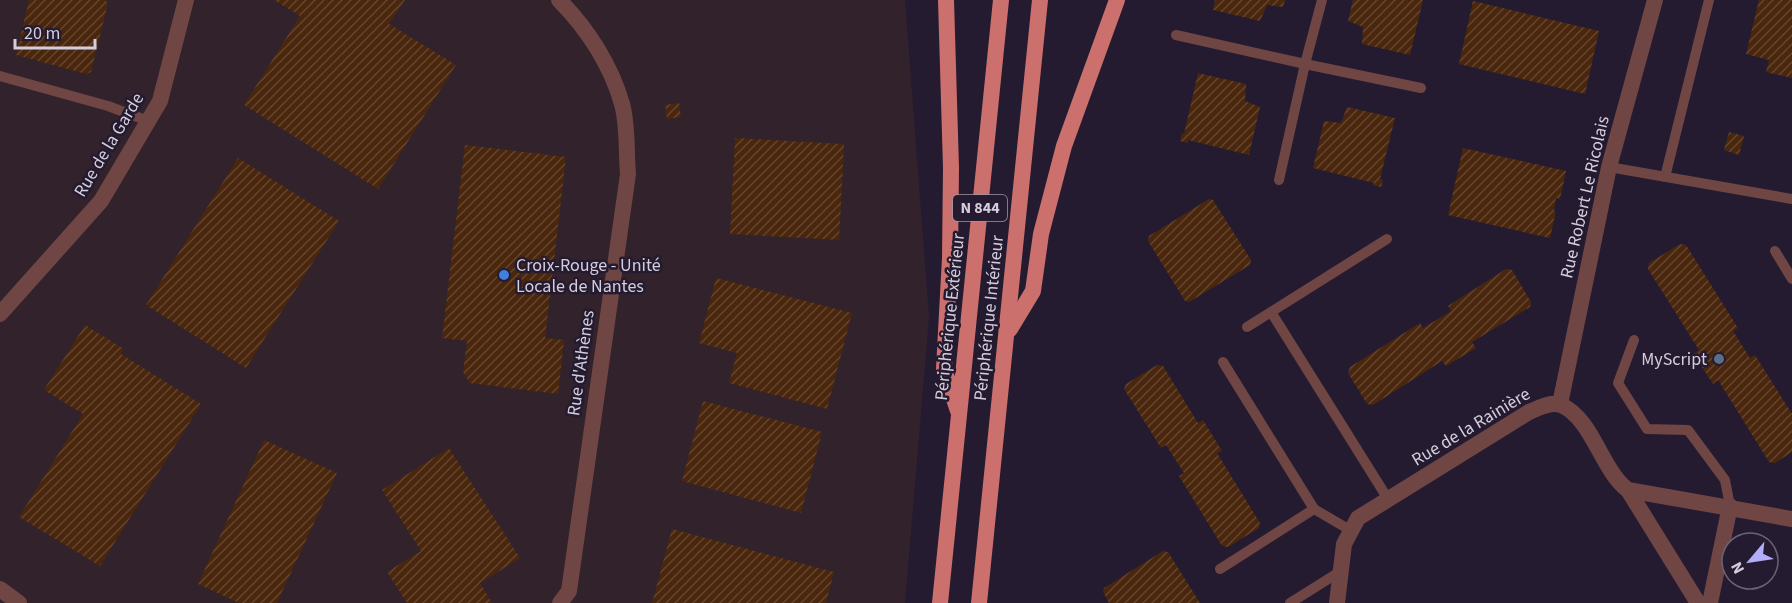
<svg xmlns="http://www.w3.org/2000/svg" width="1792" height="603" font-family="'Source Sans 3',sans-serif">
	<defs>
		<pattern id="building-hatch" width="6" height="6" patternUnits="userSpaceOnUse" patternTransform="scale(1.5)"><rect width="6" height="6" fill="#4a270c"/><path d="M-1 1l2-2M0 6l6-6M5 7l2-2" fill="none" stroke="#63452f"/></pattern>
	</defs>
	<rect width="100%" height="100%" fill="#251b30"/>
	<polygon fill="#32222b" points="0,0 905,0 929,317 905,603 0,603"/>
	<g fill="url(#building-hatch)">
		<polygon points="29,0 105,0 108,3 91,72 86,74 16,55"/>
		<polygon points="274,0 405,0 389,24 456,65 378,189 244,105 300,16"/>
		<polygon points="1215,0 1285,0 1283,7 1267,5 1260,21 1213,10"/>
		<polygon points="1353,0 1423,0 1410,55 1362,44 1363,27 1348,21"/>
		<polygon points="1759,0 1792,0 1792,78 1766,72 1769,60 1746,54"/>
		<polygon points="1473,1 1599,31 1585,94 1459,64"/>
		<polygon points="1198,73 1246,84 1245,101 1260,107 1249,155 1188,140 1188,143 1180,141 1182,133 1184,134"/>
		<polygon points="679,103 681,117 667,119 665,105"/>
		<polygon points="1347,107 1395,118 1380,179 1383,180 1381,187 1373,185 1374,183 1313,168 1324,121 1341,123"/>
		<polygon points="1729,132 1744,136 1739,155 1724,150"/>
		<polygon points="735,138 844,144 839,240 730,234"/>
		<polygon points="465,145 566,157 545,338 564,340 558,394 470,383 463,372 467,341 442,338"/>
		<polygon points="1463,148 1566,171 1560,199 1556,198 1554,211 1556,211 1550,238 1448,215"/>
		<polygon points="238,158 339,221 246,368 146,305"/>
		<polygon points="1209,199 1213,200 1251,260 1250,265 1189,302 1185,301 1148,241 1149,236"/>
		<polygon points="1680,244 1686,245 1738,328 1733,331 1750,358 1755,355 1792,414 1792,452 1775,463 1769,462 1718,380 1713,384 1702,367 1694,353 1699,350 1648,269 1649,263"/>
		<polygon points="1506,269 1512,270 1531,302 1530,307 1472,342 1476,348 1446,366 1442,361 1373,405 1367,404 1348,373 1350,367 1420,323 1423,328 1451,311 1448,306"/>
		<polygon points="716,278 852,313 827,409 729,383 737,353 699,343"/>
		<polygon points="85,325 124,349 121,354 201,404 100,566 19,517 83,414 44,390"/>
		<polygon points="1157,365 1163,366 1198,423 1203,420 1222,451 1217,453 1260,523 1259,528 1228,547 1222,546 1179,476 1184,473 1166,445 1161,448 1124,389 1126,384"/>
		<polygon points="703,401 822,432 801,513 682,481"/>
		<polygon points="264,440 337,473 277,603 239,603 198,584"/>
		<polygon points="449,448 520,558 480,583 492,603 407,603 387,572 421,551 382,490"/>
		<polygon points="672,529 834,572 826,603 652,603"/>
		<polygon points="1163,551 1168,552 1200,603 1109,603 1103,592 1104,588"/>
	</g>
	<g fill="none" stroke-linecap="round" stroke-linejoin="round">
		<g stroke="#6f4644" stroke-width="10">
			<polyline points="1176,35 1305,64 1322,0"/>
			<polyline points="0,76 108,106 148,121"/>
			<polyline points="1609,167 1792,199"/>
			<polyline points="1665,177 1709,0"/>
			<polyline points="1279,180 1305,64 1421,88"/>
			<polyline points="1775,251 1792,279"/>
			<polyline points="1271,312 1388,499"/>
			<polyline points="1247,327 1387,239"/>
			<polyline points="1634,340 1618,383 1647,429 1688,430 1725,480 1730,506"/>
			<polyline points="1223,362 1314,509 1350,530"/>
			<polyline points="1220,569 1314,509"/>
			<polyline points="1290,603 1341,571"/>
		</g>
		<g stroke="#6f4644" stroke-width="16">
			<path d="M559 0C587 28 611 65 622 104 628 125 626 152 628 174L569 591 560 603"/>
			<polyline points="0,314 101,201 160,101 186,0"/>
			<polyline points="1560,404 1609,167 1655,0"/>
			<polyline points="1628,490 1698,603"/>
			<polyline points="0,589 19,603"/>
			<path d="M1337 603 1344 544 1358 518 1529 412C1539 408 1551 401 1561 405 1593 419 1601 470 1628 490L1792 519"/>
			<polyline points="1710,603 1730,506"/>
		</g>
		<g stroke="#cc706e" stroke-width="16">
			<polyline points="946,0 951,168 950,258 944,369 958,411"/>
			<polyline points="1010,329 1033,291 1041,234 1064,146 1117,0"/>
			<polyline points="940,603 1001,0"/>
			<polyline points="979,603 1040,0"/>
		</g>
	</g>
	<circle fill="#3f7fe0" stroke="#251b30" stroke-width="2" cx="504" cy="275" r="6"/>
	<circle fill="#5c6f8a" stroke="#251b30" stroke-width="2" cx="1719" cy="359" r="6"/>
	<g text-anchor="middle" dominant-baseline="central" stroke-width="5" stroke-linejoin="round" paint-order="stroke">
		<rect fill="#251b30" stroke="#a098a8" stroke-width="1.5" x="953" y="195" width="54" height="26" rx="4.5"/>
		<g font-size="16" font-weight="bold" fill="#d4cedc">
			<text x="980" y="208">N 844</text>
		</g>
		<g font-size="18" fill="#d4cedc" stroke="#251b30">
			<text transform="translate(109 145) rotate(-59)">Rue de la Garde</text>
			<text transform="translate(1585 197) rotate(-77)">Rue Robert Le Ricolais</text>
			<text transform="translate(950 317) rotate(-84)">Périphérique Extérieur</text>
			<text transform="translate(989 318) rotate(-84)">Périphérique Intérieur</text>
			<text transform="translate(581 363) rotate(-82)">Rue d'Athènes</text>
			<text transform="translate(1471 427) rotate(-31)">Rue de la Rainière</text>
		</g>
		<g font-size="18" fill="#d4cedc" stroke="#251b30" text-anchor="start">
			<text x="516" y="265">Croix-Rouge - Unité<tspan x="516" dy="21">Locale de Nantes</tspan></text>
			<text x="1707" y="359" text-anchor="end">MyScript</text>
		</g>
	</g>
	<g transform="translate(1750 561) rotate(241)"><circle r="28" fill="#251b30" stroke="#6b6375" stroke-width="1.5"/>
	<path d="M0-4.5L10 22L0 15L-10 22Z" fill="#b2adf9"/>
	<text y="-9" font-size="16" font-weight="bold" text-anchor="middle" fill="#d4cedc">N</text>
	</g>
	<path d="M15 39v9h80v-9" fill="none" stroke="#d4cedc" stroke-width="3"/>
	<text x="24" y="39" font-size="18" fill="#d4cedc" stroke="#251b30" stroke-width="4.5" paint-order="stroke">20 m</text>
</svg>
